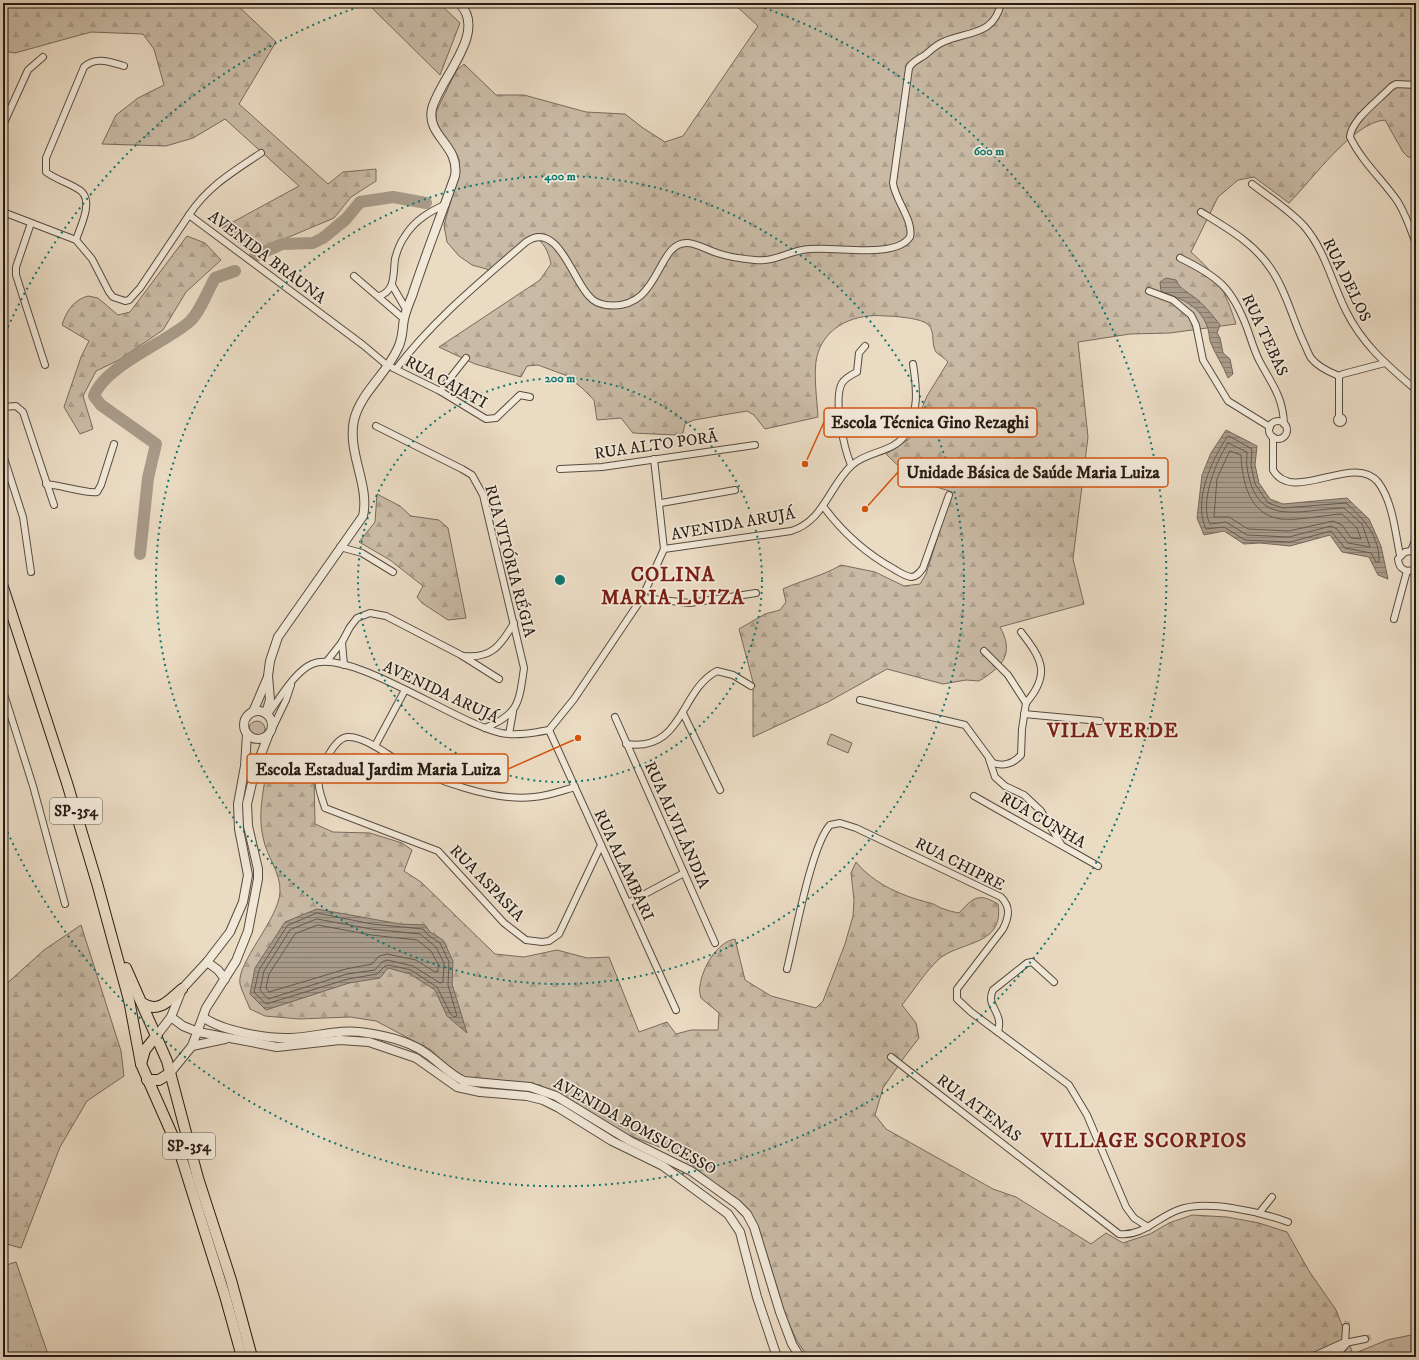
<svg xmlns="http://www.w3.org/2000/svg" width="1419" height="1360" font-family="'IM FELL DW Pica',serif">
	<defs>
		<pattern id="grass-tufts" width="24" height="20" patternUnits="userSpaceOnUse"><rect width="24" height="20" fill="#c9baa5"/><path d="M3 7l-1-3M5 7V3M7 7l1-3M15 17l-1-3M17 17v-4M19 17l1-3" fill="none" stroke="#ac9f8d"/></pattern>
		<pattern id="forest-firs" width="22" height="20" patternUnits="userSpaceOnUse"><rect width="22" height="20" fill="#c9baa5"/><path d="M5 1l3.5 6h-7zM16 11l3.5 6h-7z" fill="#ac9f8d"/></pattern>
		<pattern id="water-rules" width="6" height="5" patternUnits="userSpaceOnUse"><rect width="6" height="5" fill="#a79a88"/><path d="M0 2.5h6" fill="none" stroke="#887d6e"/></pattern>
	</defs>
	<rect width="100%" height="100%" fill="#eadbc3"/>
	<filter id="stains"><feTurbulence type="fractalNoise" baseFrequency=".005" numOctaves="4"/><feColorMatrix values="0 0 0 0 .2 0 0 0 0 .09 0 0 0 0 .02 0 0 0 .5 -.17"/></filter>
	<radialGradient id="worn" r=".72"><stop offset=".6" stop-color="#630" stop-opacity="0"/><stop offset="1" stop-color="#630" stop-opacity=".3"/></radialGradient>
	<g fill="url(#grass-tufts)" stroke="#786a5d">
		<circle cx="257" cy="729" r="8"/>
		<polygon points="16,1262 49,1357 3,1357 3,1266"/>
	</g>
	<g fill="url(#forest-firs)" stroke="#786a5d">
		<polygon points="3,3 235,3 276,42 239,104 328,184 343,172 376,169 376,181 351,197 334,218 251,253 222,228 299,186 225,119 193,138 166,146 102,144 116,115 138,98 164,85 154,49 143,34 91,32 15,53 3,51"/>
		<polygon points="367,3 439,3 460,23 440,75"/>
		<path d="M733 3H1416V157H1408L1403 152 1385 120C1353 122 1312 180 1289 203L1254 177 1238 180 1218 197 1191 252C1219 277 1224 289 1236 324L1170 333 1130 334 1078 342 1088 437 1073 559 1084 604 1000 627C1015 654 1002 667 979 681L966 680 943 684 887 669 828 702 753 737V682L739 629 765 614 780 610 786 602 783 589C802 580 823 576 841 565L875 572 904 586 920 584 926 574 952 492 912 479 886 454 909 439 927 396 948 362C945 358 939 355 936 352 930 342 937 328 924 322 916 318 894 316 885 316 857 313 825 325 817 356 813 373 817 399 818 417L765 429 754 415 747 411 694 420 685 424 683 433 676 435 633 433 621 418 597 420 594 400 582 388 565 375 538 365 527 366 521 377 475 364 439 347 540 280 551 264C548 250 544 243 533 235L490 270 472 265 459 256 447 242 444 225 459 172V159L436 124V112L456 71 464 64 496 95H524L586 112 625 114 643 128 665 142 683 136 758 26Z"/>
		<path d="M187 236 205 243 221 260 186 292 163 330 119 360 96 371 83 396 93 429 80 434 64 407 81 357 89 341 62 325C66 312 73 300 88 296L98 298 118 315 130 312Z"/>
		<polygon points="377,494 400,506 411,516 439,520 448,528 466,618 448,620 422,603 417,597 423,586 390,560 359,542 375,522"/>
		<path d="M269 758 314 777 315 824 333 832 370 833 402 843 412 850 404 871 421 882 495 954 524 957 557 950 587 958 609 957 639 1032 667 1022 676 1034 691 1030H718L719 1013 701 998C700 994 699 989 700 986 702 968 717 942 735 939L745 980 771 996 816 1008 823 1001 845 944 853 916 854 900 851 873 856 862C874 884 902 896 930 903 935 904 939 908 944 909 949 911 954 912 959 913 973 898 978 892 998 904 1005 946 960 941 939 959 925 972 914 990 902 1005L916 1023 919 1038 905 1056 883 1088 875 1115 886 1129 993 1189 1016 1197 1091 1244 1106 1233 1123 1243 1150 1234 1169 1223 1192 1215 1227 1217 1259 1223 1287 1232 1309 1271 1336 1310 1353 1354 1387 1340 1416 1334V1357H808L797 1341 786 1317 767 1255 752 1214 692 1165 668 1150 620 1132 583 1109 540 1085 466 1078 450 1068 431 1050 376 1021 350 1017 299 1019 265 1016 250 1009C247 1001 242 992 240 984 236 963 279 919 280 892 281 872 266 856 263 837 257 811 265 783 269 758Z"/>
		<polygon points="81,925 121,1051 124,1076 87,1101 60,1147 21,1248 3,1243 3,987 44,950"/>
	</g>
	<polygon fill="#c9baa5" stroke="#786a5d" points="831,734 852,743 848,753 827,744"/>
	<g fill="url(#water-rules)" stroke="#73675a">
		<path d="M1166 278 1176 280C1180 289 1186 291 1194 297 1203 303 1213 316 1220 325L1217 333 1220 338 1223 353 1230 359 1233 374 1228 378C1223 365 1215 354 1210 341 1209 336 1209 330 1207 326 1199 304 1180 299 1161 291L1160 282Z"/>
		<polygon points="1226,430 1257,446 1255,465 1259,483 1270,499 1283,504 1347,498 1369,519 1381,546 1388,579 1378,575 1369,557 1342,552 1330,535 1290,546 1260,543 1244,544 1224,531 1204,535 1197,518 1202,475 1211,453"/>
		<polygon points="317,909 400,924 425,925 430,932 443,940 453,961 452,984 467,1033 447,1016 435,990 410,974 388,968 380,978 349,983 266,1010 250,994 255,968 285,922"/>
	</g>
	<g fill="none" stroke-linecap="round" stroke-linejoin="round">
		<g stroke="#665a4e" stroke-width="1">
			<path d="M1229 436 1252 449 1251 465 1255 484 1268 503 1283 508 1346 503C1364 519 1380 537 1379 562H1376L1371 553 1345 548 1331 531 1290 542 1245 540 1224 527 1206 529C1193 501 1211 461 1227 437Z"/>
			<path d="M1228 443 1247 452C1247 457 1246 462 1247 467 1256 530 1299 509 1344 508L1362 524 1370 547 1348 543 1337 529 1331 526 1289 537 1247 535 1226 522 1210 524C1199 503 1216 461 1228 443Z"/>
			<path d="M1230 451 1241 455C1242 481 1249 515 1281 519 1297 521 1324 515 1342 514L1357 528 1361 539 1351 538 1342 525 1333 521 1289 531 1248 529 1229 517H1214L1217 479Z"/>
			<polygon points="317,913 372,924 423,929 428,935 440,943 449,962 448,985 457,1016 454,1017 450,1013 437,987 411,970 389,965 385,966 377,974 348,979 266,1004 254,992 259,970 287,926"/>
			<polygon points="317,919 371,929 420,934 436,947 444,963 443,982 440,983 413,966 387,960 382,962 375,970 347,974 268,999 260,990 264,971 290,930"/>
			<polygon points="318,925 371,935 417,940 431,951 438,964 438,971 435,972 416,960 387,954 379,956 372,964 346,969 269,992 266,988 269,974 295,934"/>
		</g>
		<g stroke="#a79a88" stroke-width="12">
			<polyline points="255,256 282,244 313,243 323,238 346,219 360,202 393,197 426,203"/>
			<path d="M140 554 148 478 156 444 101 405 94 396C104 367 164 343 188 323 199 315 208 290 215 278L235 271"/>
		</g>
		<g stroke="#c3b5a0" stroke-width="6" stroke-dasharray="6 3" stroke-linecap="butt">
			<polyline points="1346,1327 1348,1319"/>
			<polyline points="1365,1339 1373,1336"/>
		</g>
		<defs>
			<g id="minor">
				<path d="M1416 85 1396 84 1391 87C1379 100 1351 120 1350 137 1362 162 1383 180 1398 202 1406 215 1411 230 1416 244"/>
				<polyline points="3,125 28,70 43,57"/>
				<path d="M1252 184C1269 197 1289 210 1304 226 1325 250 1332 283 1346 311 1363 345 1387 365 1416 390"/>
				<polyline points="3,212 76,240 92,259 109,292 113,297 125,301 129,300 140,288 189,215 363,345 388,366"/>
				<path d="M1201 212C1227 228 1254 243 1271 269 1286 291 1292 317 1303 341 1306 347 1308 353 1311 358 1318 367 1329 372 1339 376"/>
				<path d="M189 215C208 186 233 172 261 153"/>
				<polyline points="31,223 16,267 16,275 45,365"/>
				<path d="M76 240C80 227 93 203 82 192 75 185 56 180 46 172V158L84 67C96 56 110 62 124 66"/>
				<path d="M1180 258C1219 277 1232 288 1247 328 1251 339 1254 350 1259 360 1271 383 1283 396 1284 424"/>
				<polyline points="354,276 404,319"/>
				<polyline points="392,285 407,311"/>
				<polyline points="1149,291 1173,300 1191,315 1196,325 1203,360 1228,401 1270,427"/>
				<path d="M379 296C396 291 393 273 395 259 397 251 400 243 405 236 415 220 429 212 446 204"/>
				<polyline points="393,368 440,391 486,419 496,418 520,395 530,397"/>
				<path d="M396 369C433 320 480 282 526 242 558 219 573 282 590 297 594 302 600 304 606 305 662 312 655 241 688 243 698 244 708 250 717 253 729 257 742 259 755 260 773 262 786 253 802 250 829 244 893 261 910 237 914 221 895 200 893 183L909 68C912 61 920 59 925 55 931 50 936 45 943 42 968 31 994 36 1001 3"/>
				<polyline points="1339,376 1343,374 1385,363"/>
				<polyline points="1339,376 1339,417"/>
				<polyline points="440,391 466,358"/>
				<polyline points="3,407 16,406 23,412 54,505"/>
				<circle cx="1340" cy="420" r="3"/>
				<circle cx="1278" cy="430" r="9"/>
				<path d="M376 426 462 469 472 475 483 495 524 668C519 703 519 714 485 728"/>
				<path d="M1273 437V470C1293 505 1354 452 1378 482 1393 502 1395 532 1400 555"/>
				<polyline points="3,455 23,517 31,572"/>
				<path d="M851 465C844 448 833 400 842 383 845 378 851 375 857 372L859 353 865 346"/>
				<polyline points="560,469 602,467 755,445"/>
				<path d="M46 484C60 485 87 494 97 492L101 485 114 444"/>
				<polyline points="661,503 735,490"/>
				<path d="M823 506C842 532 865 553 894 569 899 572 905 576 911 577 917 577 920 572 923 568L949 495"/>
				<polyline points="340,547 362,553 393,572"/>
				<path d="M664 549 791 531C824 521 829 486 852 465 867 451 893 453 905 435 919 413 917 389 913 364"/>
				<polyline points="1411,551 1416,538"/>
				<path d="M1416 554 1411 551 1405 552 1398 559C1399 570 1408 574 1416 568"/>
				<polyline points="642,598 690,603 756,593"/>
				<polyline points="1394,619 1407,571"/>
				<path d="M1021 632C1042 659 1051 674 1026 703"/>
				<polyline points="342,642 344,665"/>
				<path d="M463 656C492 659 501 645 514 623"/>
				<polyline points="327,661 342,642 350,627 357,618 370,613 386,616 461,655 499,679"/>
				<polyline points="3,691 33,786 65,904"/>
				<path d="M860 700 965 725 993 763C1004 767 1014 763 1021 755L1022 729 1026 703 1008 675 984 651"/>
				<polyline points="683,713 720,790"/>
				<path d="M268 714C279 700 294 672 312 664 351 648 455 723 501 733 517 736 533 733 549 730L574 699 642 598 664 549 654 459"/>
				<polyline points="1024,714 1100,721"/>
				<polyline points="615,717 715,943"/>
				<polyline points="273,727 286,700 291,685"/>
				<polyline points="549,730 676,1010"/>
				<polyline points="509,734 513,712"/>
				<path d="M626 744C684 752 679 691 717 671L733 675 751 686"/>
				<polyline points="375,746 405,690"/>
				<polyline points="989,759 995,777 1005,786 1024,795 1041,811 1061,844"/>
				<path d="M575 787C561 791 548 796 534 797 493 802 435 780 399 761 386 754 364 736 347 737 333 739 317 774 319 787 320 794 323 801 325 808L438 851 504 923 526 940 542 942 549 941 559 934 601 845"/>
				<polyline points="974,796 1098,866"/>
				<polyline points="628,903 684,873"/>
				<path d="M787 969C795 937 811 846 830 825L840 823 856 828 1001 897C1011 907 1009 917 1003 929L957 989V999L971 1012 1069 1085 1087 1115 1126 1207 1134 1218 1148 1227"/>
				<path d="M998 1032C1004 1011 985 1007 993 990L1027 963 1032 962 1054 982"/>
				<path d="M891 1057 1119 1234C1142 1237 1158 1217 1178 1210 1206 1199 1260 1212 1288 1222"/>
				<polyline points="1260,1212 1272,1197"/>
				<polyline points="1346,1327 1345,1343 1365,1339"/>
			</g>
			<g id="tertiary">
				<circle cx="258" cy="725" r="14"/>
				<polyline points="253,712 267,679"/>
				<path d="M266 713 270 700 268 676 270 661 278 637 363 516C370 485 347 453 354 420 361 392 386 375 398 348 403 338 402 330 404 319 406 311 409 303 412 296 425 256 441 216 455 176 460 145 426 136 432 109 439 79 489 32 459 3"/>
				<polyline points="207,962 218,970 225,979"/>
				<polyline points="171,1017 183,1026 198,1032 277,1047 340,1040 369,1042 416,1058 457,1087 480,1092 527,1096 543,1100 559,1108 612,1141 663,1166 728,1214 740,1232 757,1297 777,1357"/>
				<path d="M203 1017C221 1031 268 1039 291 1038 316 1037 341 1028 367 1033 387 1036 411 1042 427 1054 440 1063 450 1075 464 1081L530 1087 556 1096 630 1141 691 1171 737 1204 747 1214 754 1227 780 1312 792 1344 800 1357"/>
				<polyline points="157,1035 171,1017 182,989 207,962 230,932 243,902 248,875 239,829 238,804 245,766 247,734"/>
				<polyline points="192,1046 225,1039"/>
				<polyline points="170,1073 192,1046 206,1008 236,961 248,931 258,879 258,869 248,826 247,804 255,770 268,736"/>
				<polyline points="1314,1357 1345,1343"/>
				<polyline points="1333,1357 1345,1344"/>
			</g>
			<g id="primary">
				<polyline points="3,587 67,783 97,883 129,1000 141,1064 179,1150 225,1296 242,1357"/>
				<polyline points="126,968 167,1061 198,1178 231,1280 252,1357"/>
				<path d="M142 1003C159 1014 169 1000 182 989"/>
				<polyline points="141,1064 145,1050 157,1035"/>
				<polyline points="147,1080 159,1080 170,1073"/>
			</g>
		</defs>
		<use href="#minor" stroke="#574b40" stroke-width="8"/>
		<use href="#tertiary" stroke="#574b40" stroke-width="10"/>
		<use href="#primary" stroke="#261b15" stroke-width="12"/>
		<use href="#minor" stroke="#f1e8d8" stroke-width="6"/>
		<use href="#tertiary" stroke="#f1e8d8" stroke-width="8"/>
		<use href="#primary" stroke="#eadbc3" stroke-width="10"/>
	</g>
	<g fill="none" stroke="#0f766e" stroke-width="2" stroke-dasharray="2 4">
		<circle cx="560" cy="580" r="202"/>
		<circle cx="560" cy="580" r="404"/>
		<path d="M3 338A607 607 0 0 1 367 4M753 4A607 607 0 1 1 3 822"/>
	</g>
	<g text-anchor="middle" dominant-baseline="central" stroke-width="3.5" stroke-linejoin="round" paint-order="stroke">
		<g fill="#f1e8d8" stroke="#635850" stroke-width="1">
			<rect x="50" y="798" width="52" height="26" rx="3"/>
			<rect x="163" y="1133" width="52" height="26" rx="3"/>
		</g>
		<g font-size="15" font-weight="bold" fill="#261b15">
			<text x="76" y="811">SP-354</text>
			<text x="189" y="1146">SP-354</text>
		</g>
		<g font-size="16" fill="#261b15" stroke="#f1e8d8">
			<text transform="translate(267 257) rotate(37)">AVENIDA BRAUNA</text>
			<text transform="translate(1347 280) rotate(64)">RUA DELOS</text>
			<text transform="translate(1265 335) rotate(65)">RUA TEBAS</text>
			<text transform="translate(446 382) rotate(29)">RUA CAJATI</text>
			<text transform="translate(656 445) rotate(-8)">RUA ALTO PORÃ</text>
			<text transform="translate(733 524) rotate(-10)">AVENIDA ARUJÁ</text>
			<text transform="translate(510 561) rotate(75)">RUA VITÓRIA RÉGIA</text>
			<text transform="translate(441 692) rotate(25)">AVENIDA ARUJÁ</text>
			<text transform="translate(1043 820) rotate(30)">RUA CUNHA</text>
			<text transform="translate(677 825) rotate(66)">RUA ALVILÂNDIA</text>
			<text transform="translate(960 864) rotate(27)">RUA CHIPRE</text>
			<text transform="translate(624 865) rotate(65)">RUA ALAMBARI</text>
			<text transform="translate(487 883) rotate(46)">RUA ASPASIA</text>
			<text transform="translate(979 1108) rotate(37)">RUA ATENAS</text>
			<text transform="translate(635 1126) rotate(29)">AVENIDA BOMSUCESSO</text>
		</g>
		<g font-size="20" font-weight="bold" letter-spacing="1" fill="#7a1f14" stroke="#f1e8d8">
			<text x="673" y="575">COLINA<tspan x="673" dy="23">MARIA LUIZA</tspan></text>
			<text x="1113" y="731">VILA VERDE</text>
			<text x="1144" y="1141">VILLAGE SCORPIOS</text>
		</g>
	</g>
	<circle cx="560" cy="580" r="6" fill="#0f766e" stroke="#f1e8d8" stroke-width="2"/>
	<g font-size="12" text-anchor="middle" font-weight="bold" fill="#0f766e" stroke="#f1e8d8" stroke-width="3.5" stroke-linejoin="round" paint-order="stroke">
		<text x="989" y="155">600 m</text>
		<text x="560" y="180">400 m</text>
		<text x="560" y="382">200 m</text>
	</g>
	<path fill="none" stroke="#d5530d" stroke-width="1.5" d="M805 464L824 422M865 509L898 472M578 738L508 769"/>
	<g fill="#d5530d" stroke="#f1e8d8" stroke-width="1.5">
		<circle cx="805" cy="464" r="4"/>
		<circle cx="865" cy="509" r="4"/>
		<circle cx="578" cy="738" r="4"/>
	</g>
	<g fill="#f1e8d8" stroke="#d5530d" stroke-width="1.5">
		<rect x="824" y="408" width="213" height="29" rx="4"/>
		<rect x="898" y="458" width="270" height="29" rx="4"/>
		<rect x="247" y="754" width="261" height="29" rx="4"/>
	</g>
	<g font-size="17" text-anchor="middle" font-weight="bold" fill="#261b15">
		<text x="930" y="428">Escola Técnica Gino Rezaghi</text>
		<text x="1033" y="478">Unidade Básica de Saúde Maria Luiza</text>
		<text x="378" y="775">Escola Estadual Jardim Maria Luiza</text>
	</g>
	<rect width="1419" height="1360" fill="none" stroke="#eadbc3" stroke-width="16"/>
	<rect x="4" y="4" width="1411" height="1352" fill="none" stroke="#261b15" stroke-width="2"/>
	<rect x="8" y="8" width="1403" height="1344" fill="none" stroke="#261b15"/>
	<rect width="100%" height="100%" filter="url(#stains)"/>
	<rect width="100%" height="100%" fill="url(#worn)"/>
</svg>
